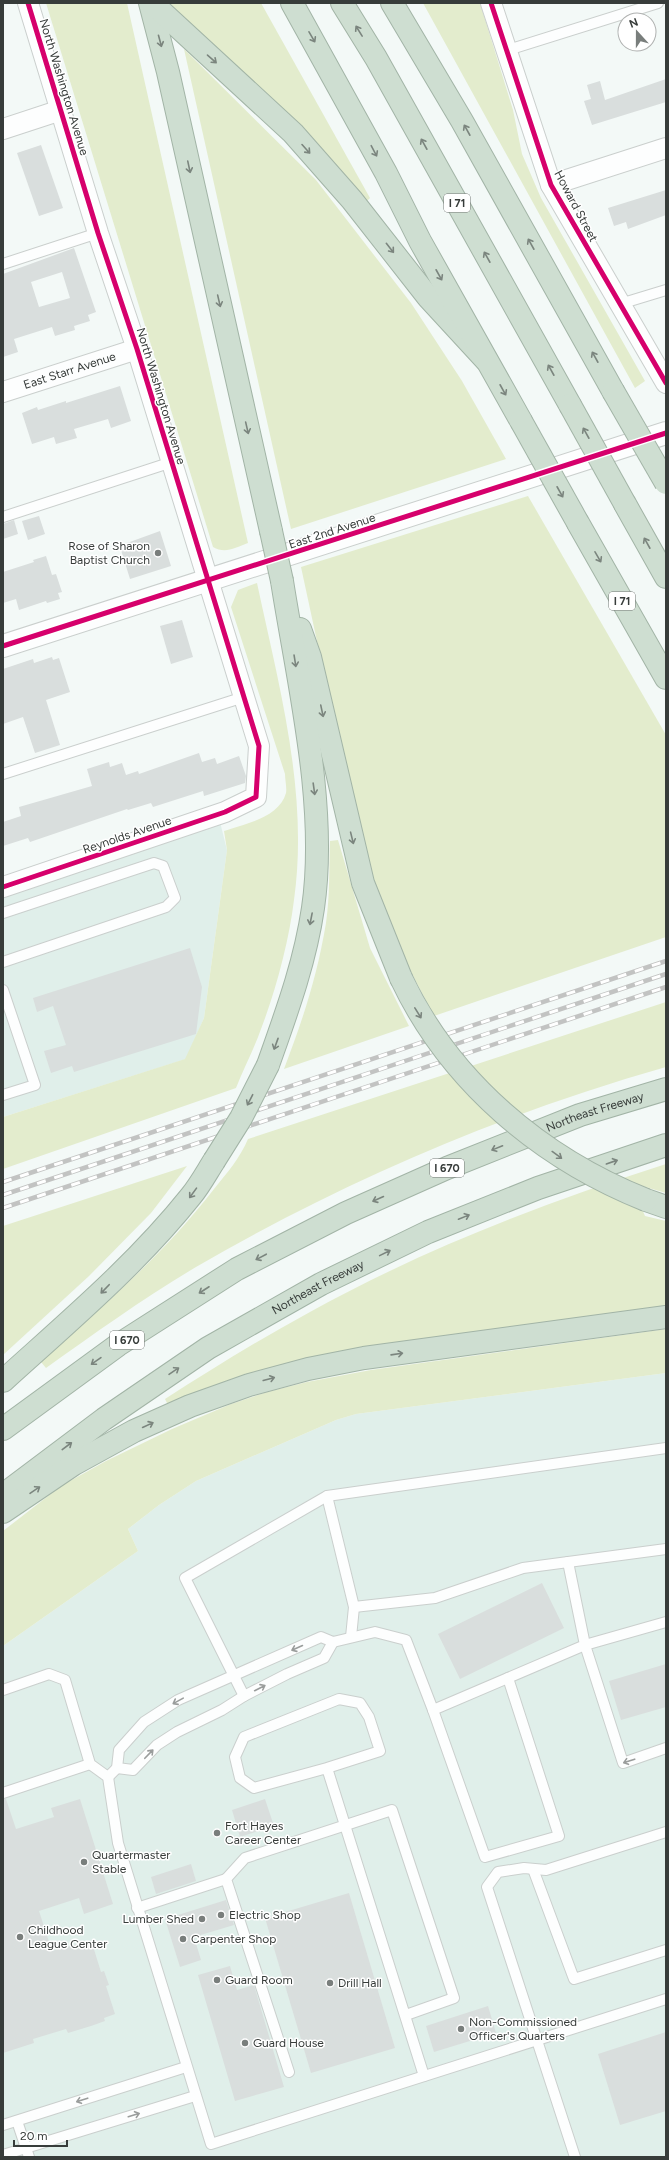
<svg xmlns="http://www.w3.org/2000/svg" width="669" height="2160" font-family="Figtree,sans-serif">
	<rect width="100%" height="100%" fill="#f3f9f7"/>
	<g fill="#e0efea">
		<polygon points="219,818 227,850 204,1018 186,1059 3,1117 3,889"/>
		<polygon points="666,1373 666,2157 3,2157 3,1646 138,1551 128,1529 159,1505 196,1481 336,1420 356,1414"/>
	</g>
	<g fill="#e3eccd">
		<path d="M46 3H127L248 543C235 548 225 554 213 547Z"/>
		<polygon points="168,3 261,3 370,198 366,202"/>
		<polygon points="423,3 480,3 513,110 522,154 541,198 645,381 635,388"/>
		<polygon points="184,49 316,180 411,303 462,381 506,459 291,529"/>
		<polygon points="528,496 666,735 666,937 434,1016 393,938 380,901 354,813 301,567"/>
		<path d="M257 583C279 686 309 794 294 900 289 941 276 990 261 1029 254 1049 244 1068 236 1088L3 1169V1117L185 1059 204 1018 227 850 224 831C244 824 279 818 286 793 287 788 285 780 285 774L231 607 238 590Z"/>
		<path d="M338 840 370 948 409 1026 284 1069C303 1019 317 977 326 923 330 896 329 868 330 841Z"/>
		<path d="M666 1002V1067C501 1114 344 1181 196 1267 144 1298 95 1333 46 1368L41 1362C102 1307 164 1254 214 1189 227 1173 240 1158 248 1139Z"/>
		<path d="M666 1164V1193L642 1186 639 1202 645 1216 666 1221V1308L168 1405 165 1399C212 1369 260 1339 310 1312 422 1250 544 1203 666 1164Z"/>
		<polygon points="187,1166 151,1213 89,1276 3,1355 3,1226"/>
		<polygon points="666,1329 666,1373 356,1414 336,1420 196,1481 159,1505 128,1529 138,1551 3,1646 3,1531 61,1486 106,1461 172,1429 231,1404 267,1392 307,1382 371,1370"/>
	</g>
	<g fill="#d9dedd" fill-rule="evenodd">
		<polygon points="666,79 666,102 592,125 584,101 591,99 587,85 600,81 605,100"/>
		<polygon points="41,145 63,208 39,216 17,153"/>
		<polygon points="666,190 666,215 628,229 626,222 614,226 608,208"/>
		<path d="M74 248 96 312 88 315 90 321 74 326 75 330 55 336 52 327 14 339 18 352 3 357V274ZM62 272 70 298 39 307 31 282Z"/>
		<polygon points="120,386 131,421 111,428 108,419 74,429 77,438 56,444 54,437 32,444 22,413 37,407 38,410 66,401 66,403"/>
		<polygon points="39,516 45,534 28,540 22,521"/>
		<polygon points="14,520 18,534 3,539 3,524"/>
		<polygon points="160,531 171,566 130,579 121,550 129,548 127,543"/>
		<polygon points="46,556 52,575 56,574 62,592 58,593 60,599 47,603 46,601 19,610 16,599 3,603 3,572 34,562 33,560"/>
		<polygon points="182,620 193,657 171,664 160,626"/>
		<polygon points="52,657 53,660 59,658 70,692 46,700 60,745 35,753 23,717 3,724 3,669 33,659 34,663"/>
		<polygon points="199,753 202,762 215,758 217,764 239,756 246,776 245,783 204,796 203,791 153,807 151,803 128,810 127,809 30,842 28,838 3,846 3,822 21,816 19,807 92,786 87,769 109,762 110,767 122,763 126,775 138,771 139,774"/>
		<polygon points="190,948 202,987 196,1034 74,1072 72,1066 51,1073 44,1051 66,1045 53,1006 37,1012 33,998"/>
		<polygon points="542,1583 564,1628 460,1679 438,1634"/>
		<polygon points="666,1664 666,1707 621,1720 609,1681"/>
		<polygon points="3,1799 6,1799 16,1829 54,1817 51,1808 80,1799 113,1904 84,1914 79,1898 39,1911 52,1951 77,1944 81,1944 82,1946 92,1943 101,1972 104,1971 109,1985 106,1986 115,2014 104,2018 105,2021 91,2026 68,2033 66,2029 33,2039 34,2043 3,2053"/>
		<polygon points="265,1799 274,1826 240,1837 232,1810"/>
		<polygon points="191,1864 196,1881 156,1894 151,1877"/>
		<polygon points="349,1893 395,2048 311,2073 265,1918"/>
		<polygon points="226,1900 234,1925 194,1937 201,1960 180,1967 165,1919"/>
		<polygon points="230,1966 237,1990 254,1985 284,2087 235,2101 198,1975"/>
		<polygon points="488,2006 496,2033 434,2052 426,2026"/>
		<polygon points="666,2032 666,2111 620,2125 598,2054"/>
	</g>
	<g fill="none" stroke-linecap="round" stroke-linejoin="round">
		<defs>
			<g id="service">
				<polyline points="505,51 658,3"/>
				<polyline points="3,264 98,233"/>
				<polyline points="620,304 666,290"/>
				<polyline points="3,517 172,462"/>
				<polyline points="3,774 244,697"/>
				<polyline points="3,913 154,863 163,866 175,898 166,907 3,962"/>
				<polyline points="3,990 35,1085 3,1095"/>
				<polyline points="327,1496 354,1607 351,1637"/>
				<polyline points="354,1607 435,1598 523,1568 666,1549"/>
				<polyline points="666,1622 585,1645 623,1763 666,1748"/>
				<polyline points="3,1690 49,1674 65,1680 90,1764 108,1777 118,1843 211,2144 666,1999"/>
				<polyline points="244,1696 185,1578 327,1496 666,1448"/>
				<polyline points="433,1710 585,1645 568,1562"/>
				<polyline points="117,1768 133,1770 157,1745 177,1732 222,1710 244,1696 287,1674 324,1658 333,1642"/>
				<polyline points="327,1768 380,1751 369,1717 360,1703 339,1699 244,1737 235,1757 240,1778 254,1788 327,1768 424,2076"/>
				<polyline points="108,1777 117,1768 119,1750 144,1722 178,1700 321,1637 333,1642 375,1632 406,1640 433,1710 485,1857 559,1836 508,1678"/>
				<polyline points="3,1793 90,1764"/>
				<polyline points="533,1869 574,1979 666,1950"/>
				<polyline points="137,1908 226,1879"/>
				<polyline points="289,2072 226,1879 245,1858 392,1810 454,1998 406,2015"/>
				<polyline points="17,2121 29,2157"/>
				<polyline points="3,2125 186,2067"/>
				<polyline points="3,2155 195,2096"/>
				<polyline points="575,2157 487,1887 498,1872 524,1868 546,1870 666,1832"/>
			</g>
			<g id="minor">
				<polyline points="491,3 551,185 666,383"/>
				<polyline points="3,129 61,110"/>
				<polyline points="551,185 666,148"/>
				<path id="s1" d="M3 392 137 349"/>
				<polyline points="3,887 225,812 256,797 259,746 137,349 98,233 28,3"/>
			</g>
			<polyline id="tertiary" points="3,646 666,433"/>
			<g id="motorway">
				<polyline points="150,3 168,72 271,531"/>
				<polyline points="152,3 293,133 352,200 428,297 486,360"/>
				<polyline points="292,3 386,173 420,241 521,421"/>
				<polyline points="342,3 376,58 570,405"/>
				<polyline points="392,3 462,121 613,391"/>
				<polyline points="625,504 666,577"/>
				<polyline points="578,523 666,678"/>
				<polyline points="300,629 310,657 363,883 401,978"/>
				<path d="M268 1065C286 1014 305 963 313 908 328 806 298 683 282 581"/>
				<polyline points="646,1200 666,1207"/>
				<path d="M3 1381C68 1322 136 1265 191 1196 200 1185 207 1172 214 1161"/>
				<path id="s2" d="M3 1429 118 1345 237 1269 346 1213 447 1168 580 1115 666 1089"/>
				<path id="s3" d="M3 1495 104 1419 208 1348 321 1284 428 1232 538 1188 666 1145"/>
				<polyline points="3,1512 74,1464 134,1431 190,1406 249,1385 308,1369 364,1358 666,1317"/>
			</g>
		</defs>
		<use href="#service" stroke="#cacfcd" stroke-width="12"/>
		<use href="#minor" stroke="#cacfcd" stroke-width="22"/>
		<use href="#tertiary" stroke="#cacfcd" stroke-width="24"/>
		<use href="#motorway" stroke="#a2b4a6" stroke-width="24"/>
		<use href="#service" stroke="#fdfefe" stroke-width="10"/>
		<use href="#minor" stroke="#fdfefe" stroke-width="20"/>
		<use href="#tertiary" stroke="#fdfefe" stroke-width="22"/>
		<use href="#motorway" stroke="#ceded1" stroke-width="22"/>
		<defs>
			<g id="rail">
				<polyline points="3,1182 666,961"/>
				<polyline points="3,1195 666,974"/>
				<polyline points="3,1208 666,987"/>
			</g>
		</defs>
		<use href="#rail" stroke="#c2c3c2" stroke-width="4.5"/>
		<use href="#rail" stroke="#fff" stroke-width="3" stroke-dasharray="9" stroke-linecap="butt"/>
		<defs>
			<g id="motorway-bridge">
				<polyline points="613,391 666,483"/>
				<polyline points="570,405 625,504"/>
				<polyline points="521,421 578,523"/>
				<polyline points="271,531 282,581"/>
				<path d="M401 978C450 1082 541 1158 646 1200"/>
				<polyline points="214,1161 241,1118 268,1065"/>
			</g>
		</defs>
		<use href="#motorway-bridge" stroke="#a2b4a6" stroke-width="24" stroke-linecap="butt"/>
		<use href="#motorway-bridge" stroke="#ceded1" stroke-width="22"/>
		<defs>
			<g id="cycleway">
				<polyline points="491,3 551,185 666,383"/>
				<polyline points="3,646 666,433"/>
				<polyline points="3,887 225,812 256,797 259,746 137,349 98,233 28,3"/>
			</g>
		</defs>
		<use href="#cycleway" stroke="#fff" stroke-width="8"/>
		<use href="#cycleway" stroke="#d6006c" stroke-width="5"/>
	</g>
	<defs><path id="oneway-shaft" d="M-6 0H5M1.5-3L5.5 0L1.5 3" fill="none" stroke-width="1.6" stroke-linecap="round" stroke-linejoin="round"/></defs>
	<g stroke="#7b857e">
		<use href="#oneway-shaft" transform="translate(359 31) rotate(-122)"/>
		<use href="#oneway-shaft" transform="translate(312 37) rotate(60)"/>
		<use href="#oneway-shaft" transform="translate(160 41) rotate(75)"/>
		<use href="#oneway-shaft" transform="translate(212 59) rotate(41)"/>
		<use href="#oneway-shaft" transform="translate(467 130) rotate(-119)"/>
		<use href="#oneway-shaft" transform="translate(424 144) rotate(-119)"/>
		<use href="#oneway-shaft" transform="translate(306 149) rotate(48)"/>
		<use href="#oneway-shaft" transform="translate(374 151) rotate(62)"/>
		<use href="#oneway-shaft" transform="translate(189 167) rotate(78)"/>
		<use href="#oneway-shaft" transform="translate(531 244) rotate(-119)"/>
		<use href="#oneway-shaft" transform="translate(390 248) rotate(52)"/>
		<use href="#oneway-shaft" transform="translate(487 257) rotate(-119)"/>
		<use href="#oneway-shaft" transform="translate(439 275) rotate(61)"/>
		<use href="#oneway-shaft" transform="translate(219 301) rotate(77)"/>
		<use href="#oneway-shaft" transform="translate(595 357) rotate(-119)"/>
		<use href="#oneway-shaft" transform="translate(551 370) rotate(-119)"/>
		<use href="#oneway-shaft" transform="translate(503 390) rotate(61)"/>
		<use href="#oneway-shaft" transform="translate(247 428) rotate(77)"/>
		<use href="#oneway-shaft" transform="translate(586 433) rotate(-119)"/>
		<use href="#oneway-shaft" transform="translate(560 492) rotate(61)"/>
		<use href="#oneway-shaft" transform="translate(647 543) rotate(-119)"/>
		<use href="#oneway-shaft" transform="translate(598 557) rotate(60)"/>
		<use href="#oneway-shaft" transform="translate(295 661) rotate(81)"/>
		<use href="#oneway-shaft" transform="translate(322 711) rotate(78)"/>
		<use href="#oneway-shaft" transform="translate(314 789) rotate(82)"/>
		<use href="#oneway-shaft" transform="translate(352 838) rotate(76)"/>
		<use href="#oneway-shaft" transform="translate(311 919) rotate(101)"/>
		<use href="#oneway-shaft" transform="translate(418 1013) rotate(58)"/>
		<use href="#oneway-shaft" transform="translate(276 1044) rotate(110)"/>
		<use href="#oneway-shaft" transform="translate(250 1100) rotate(117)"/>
		<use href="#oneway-shaft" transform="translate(497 1148) rotate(158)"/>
		<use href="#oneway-shaft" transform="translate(557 1155) rotate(36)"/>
		<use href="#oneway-shaft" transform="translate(612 1162) rotate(-19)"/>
		<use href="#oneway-shaft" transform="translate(193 1193) rotate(126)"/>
		<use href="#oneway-shaft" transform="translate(378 1199) rotate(156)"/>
		<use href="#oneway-shaft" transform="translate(464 1217) rotate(-22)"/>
		<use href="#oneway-shaft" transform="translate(385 1253) rotate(-26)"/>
		<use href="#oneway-shaft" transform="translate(261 1257) rotate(152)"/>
		<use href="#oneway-shaft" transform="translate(105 1289) rotate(134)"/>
		<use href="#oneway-shaft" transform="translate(204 1290) rotate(147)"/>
		<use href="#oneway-shaft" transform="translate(397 1354) rotate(-8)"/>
		<use href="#oneway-shaft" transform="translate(96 1361) rotate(145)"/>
		<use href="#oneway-shaft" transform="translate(174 1371) rotate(-34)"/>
		<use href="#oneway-shaft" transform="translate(269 1379) rotate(-15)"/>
		<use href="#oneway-shaft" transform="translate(148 1425) rotate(-25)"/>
		<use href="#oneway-shaft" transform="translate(67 1446) rotate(-37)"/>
		<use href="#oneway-shaft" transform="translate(35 1490) rotate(-34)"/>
	</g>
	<g stroke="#9a9d9c">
		<use href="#oneway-shaft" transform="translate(297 1648) rotate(156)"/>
		<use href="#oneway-shaft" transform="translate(260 1688) rotate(-27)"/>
		<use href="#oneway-shaft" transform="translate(178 1701) rotate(151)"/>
		<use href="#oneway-shaft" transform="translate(149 1754) rotate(-46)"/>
		<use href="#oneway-shaft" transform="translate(629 1761) rotate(162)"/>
		<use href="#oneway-shaft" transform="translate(82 2100) rotate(162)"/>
		<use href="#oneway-shaft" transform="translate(134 2115) rotate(-17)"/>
	</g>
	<g fill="#797e7c" stroke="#fff" stroke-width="1.5">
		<circle cx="158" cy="553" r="4"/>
		<circle cx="217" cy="1833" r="4"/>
		<circle cx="84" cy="1862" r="4"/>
		<circle cx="221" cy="1915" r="4"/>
		<circle cx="202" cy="1919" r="4"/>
		<circle cx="20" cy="1937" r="4"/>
		<circle cx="183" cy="1939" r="4"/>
		<circle cx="217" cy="1980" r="4"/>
		<circle cx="330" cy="1983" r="4"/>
		<circle cx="461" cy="2029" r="4"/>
		<circle cx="245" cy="2043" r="4"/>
	</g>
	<g text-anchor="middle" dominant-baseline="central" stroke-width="3" stroke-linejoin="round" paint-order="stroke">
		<g fill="#fff" stroke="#737675" stroke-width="1">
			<rect x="444" y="194" width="26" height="18" rx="3"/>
			<rect x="609" y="592" width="26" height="18" rx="3"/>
			<rect x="430" y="1159" width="34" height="18" rx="3"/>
			<rect x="110" y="1331" width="34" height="18" rx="3"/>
		</g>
		<g font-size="11" font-weight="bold" fill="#373c3a">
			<text x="457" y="203">I 71</text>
			<text x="622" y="601">I 71</text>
			<text x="447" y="1168">I 670</text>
			<text x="127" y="1340">I 670</text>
		</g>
		<g font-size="12" fill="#373c3a" stroke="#fff">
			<text transform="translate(64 87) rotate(73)">North Washington Avenue</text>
			<text transform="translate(576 206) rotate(62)">Howard Street</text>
			<text stroke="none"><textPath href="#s1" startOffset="70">East Starr Avenue</textPath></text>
			<text transform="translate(161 396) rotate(73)">North Washington Avenue</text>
			<text transform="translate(332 531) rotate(-18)">East 2nd Avenue</text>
			<text transform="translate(127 835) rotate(-19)">Reynolds Avenue</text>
			<text stroke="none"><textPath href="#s2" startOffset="675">Northeast Freeway</textPath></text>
			<text stroke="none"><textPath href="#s3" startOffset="378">Northeast Freeway</textPath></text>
		</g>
		<g font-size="12" fill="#373c3a" stroke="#fff" text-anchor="start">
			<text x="150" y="546" text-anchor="end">Rose of Sharon<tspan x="150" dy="14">Baptist Church</tspan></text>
			<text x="225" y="1826">Fort Hayes<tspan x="225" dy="14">Career Center</tspan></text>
			<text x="92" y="1855">Quartermaster<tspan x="92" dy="14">Stable</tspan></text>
			<text x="229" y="1915">Electric Shop</text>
			<text x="194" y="1919" text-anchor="end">Lumber Shed</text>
			<text x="28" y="1930">Childhood<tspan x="28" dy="14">League Center</tspan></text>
			<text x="191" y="1939">Carpenter Shop</text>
			<text x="225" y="1980">Guard Room</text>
			<text x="338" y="1983">Drill Hall</text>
			<text x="469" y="2022">Non-Commissioned<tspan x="469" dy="14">Officer's Quarters</tspan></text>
			<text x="253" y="2043">Guard House</text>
		</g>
	</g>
	<rect width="669" height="2160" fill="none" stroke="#373c3a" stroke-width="8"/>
	<g transform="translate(637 32) rotate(339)"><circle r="19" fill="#ffffff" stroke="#afb1b0"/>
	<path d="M0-3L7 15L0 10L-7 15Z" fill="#797e7c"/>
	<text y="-6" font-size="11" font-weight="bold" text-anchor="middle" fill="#373c3a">N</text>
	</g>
	<path d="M14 2140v6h53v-6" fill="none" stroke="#373c3a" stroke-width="2"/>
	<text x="20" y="2140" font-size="12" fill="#373c3a" stroke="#ffffff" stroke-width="3" paint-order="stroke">20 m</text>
</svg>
